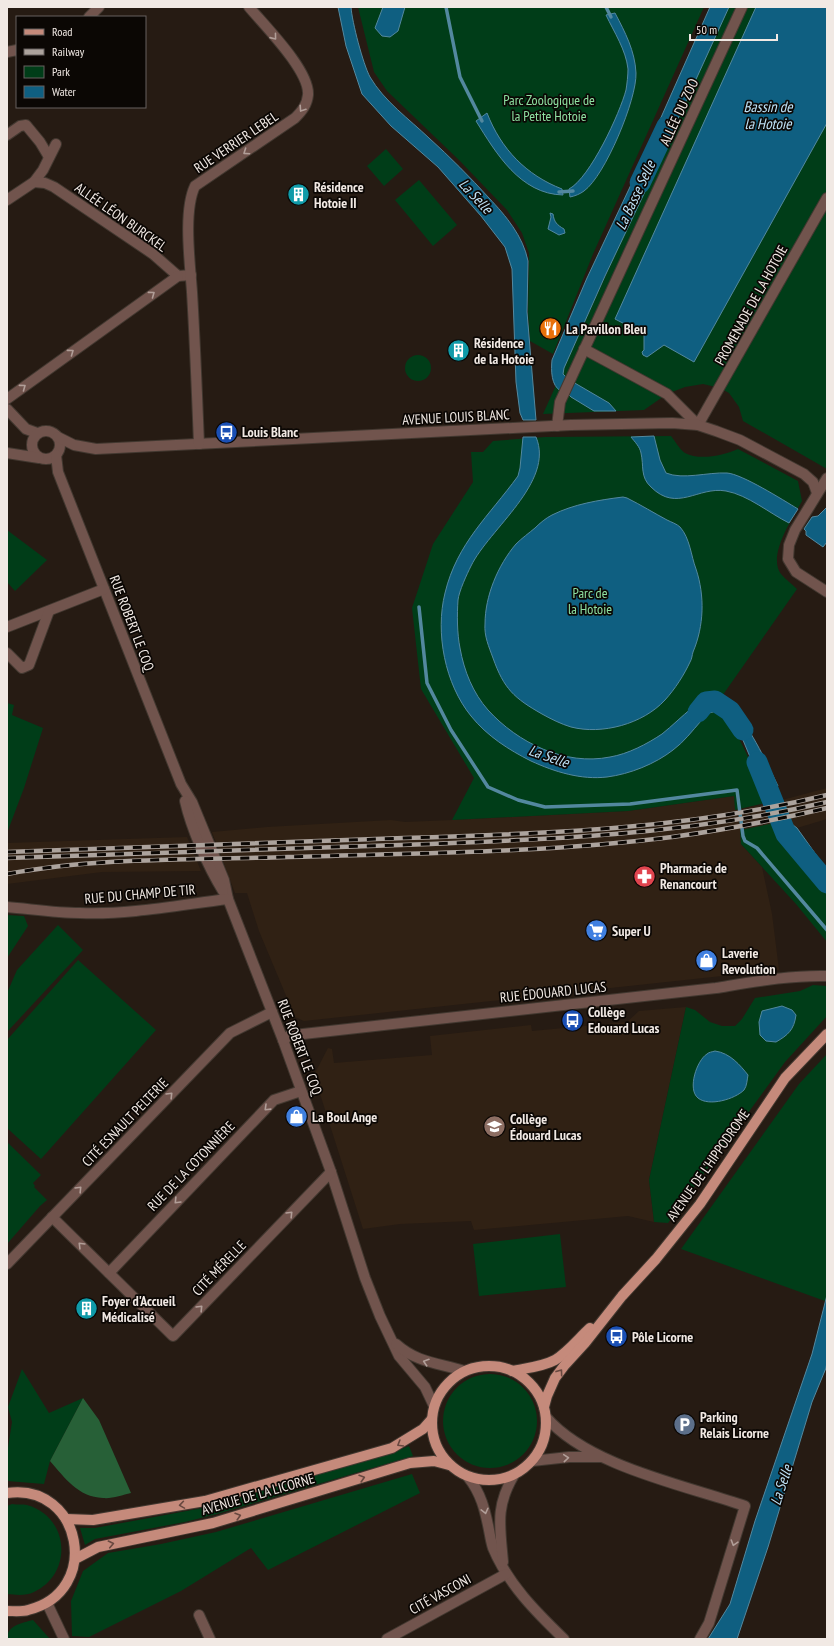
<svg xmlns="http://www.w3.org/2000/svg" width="834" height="1646" font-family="'PT Sans Narrow',sans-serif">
	<rect width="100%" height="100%" fill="#261b13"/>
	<g fill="#302114">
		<polygon points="827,788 827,819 797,828 787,821 740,831 741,844 762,867 772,914 779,970 304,1021 295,1017 259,931 247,893 235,893 212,832 267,827 391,820 405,822 452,820 628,811 734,796 736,810 767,804"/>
		<polygon points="187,837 201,871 102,872 7,884 7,843"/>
		<polygon points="686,1007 649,1180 654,1222 628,1216 474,1230 471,1221 400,1224 363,1229 314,1075 328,1048 332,1049 334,1063 432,1055 430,1036 531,1025 532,1031 627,1022 639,1011"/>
	</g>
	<g fill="#003d18">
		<polygon points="358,7 704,7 593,254 553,354 530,341 528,313 529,253 522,233 507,210 459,160 387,91 374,72"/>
		<polygon points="727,7 827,7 827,469 743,421 739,407 729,393 720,388 703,384 685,387 667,394 644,410 543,414"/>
		<polygon points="386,149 403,169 384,186 367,166"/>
		<polygon points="419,180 457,225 433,246 395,200"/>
		<circle cx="418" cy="368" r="13"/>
		<path d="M671 436C675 441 680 450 685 453 700 461 724 455 738 449L798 481 802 501C793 518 767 555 781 574 785 579 792 584 797 589L720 699 764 790 769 802 735 810 734 796 628 811 452 820 474 778 421 689 412 608 433 544 473 482 471 452H483L493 441 545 437Z"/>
		<polygon points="7,530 47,560 15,591 7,582"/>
		<polygon points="7,703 14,705 12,715 43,728 24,788 7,833"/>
		<polygon points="775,823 776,831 827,894 827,942 796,904 741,844 740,830"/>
		<polygon points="7,915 24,916 28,926 7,958"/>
		<polygon points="58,925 83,950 7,1032 7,993 17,970"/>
		<polygon points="78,960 156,1030 41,1159 7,1128 7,1040"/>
		<polygon points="813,985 827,986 827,1016 785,1062 668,1223 654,1222 649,1180 686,1007 695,1010 710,1022 722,1026 735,1026 742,1019 755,998 800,991"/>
		<polygon points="827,1054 827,1295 825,1301 681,1249 799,1084"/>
		<polygon points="7,1142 41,1175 33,1183 35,1186 34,1187 47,1200 40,1206 7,1244"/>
		<polygon points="560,1234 566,1287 479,1296 473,1244"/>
		<polygon points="22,1369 49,1413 83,1398 50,1461 44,1484 7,1481 7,1454 12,1422 8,1407"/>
		<circle cx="490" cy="1421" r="47"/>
		<polygon points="409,1446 413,1456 217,1514 185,1522 95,1539 85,1545 80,1528 95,1528 208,1507 390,1453"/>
		<polygon points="412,1474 420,1493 268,1570 251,1548 181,1591 89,1637 72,1636 71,1601 83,1571 108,1553 161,1544 216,1532"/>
		<path d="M12 1504C17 1505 23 1504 27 1505 70 1517 73 1574 34 1592 26 1596 16 1595 7 1594V1506Z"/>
		<path d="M33 1620 50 1639H7C7 1625 22 1623 33 1620Z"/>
	</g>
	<path fill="#276037" d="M83 1398 99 1420 131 1493C122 1495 112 1499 103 1498 78 1497 65 1478 50 1461Z"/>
	<g fill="#0f5f81" stroke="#53889f">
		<path d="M338 7H351C352 22 363 64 370 77 384 101 409 119 429 138 450 157 470 177 489 198 506 216 523 236 528 261L527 312 536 420H523L520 413 516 382 512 269 505 247 481 216 438 167 391 126 362 94 346 46Z"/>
		<polygon points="383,7 405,7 398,31 390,37 382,36 375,28"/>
		<polygon points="710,7 729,7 661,156 647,149"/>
		<polygon points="756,7 827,7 827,123 694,362 664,345 647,357 643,355 642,352 644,350 644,334 615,319"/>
		<path d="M615 13C625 32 635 51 636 73 637 99 605 176 584 191 580 194 575 196 570 197L569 189C590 178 620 113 626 90 627 84 628 75 628 69 626 50 614 32 606 15Z"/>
		<path d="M487 113C501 149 526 175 562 189L563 195C520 194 496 153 476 121Z"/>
		<path d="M646 153 660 160 605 276 564 368 563 374 566 377 561 391C551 386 551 370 552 360L587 278Z"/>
		<path d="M550 213 553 214C554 222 557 225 564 229L565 233 559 235 548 229 551 217Z"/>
		<polygon points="573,382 609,403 616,411 594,411 571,397 568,394"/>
		<path d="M654 436 660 460 666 473C683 480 708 472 727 473 742 474 783 500 798 509L789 523C769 513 748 495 726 491 698 486 677 513 651 487 640 477 644 466 641 453 640 447 635 442 631 437Z"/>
		<path d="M523 437H536C555 482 489 529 471 566 467 574 459 591 458 600 457 615 457 633 460 648 464 671 473 693 488 710 518 743 565 766 610 757 628 754 647 744 662 734 672 726 682 716 692 708 696 704 700 698 705 695 712 691 718 694 725 697 722 701 720 707 717 710 715 712 712 712 709 713 706 715 703 718 701 721 692 731 684 742 673 750 655 764 630 774 607 777 581 780 555 772 531 761 509 750 487 736 471 716 445 684 435 633 445 593 457 543 489 516 518 476L520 468Z"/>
		<path d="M623 497 627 498C641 505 654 513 667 520 671 522 677 524 680 527 690 538 691 556 696 569 705 596 704 626 693 652 692 655 692 659 690 662 684 675 675 689 665 700 643 724 602 735 571 727 561 724 551 719 542 714 514 698 504 689 493 658 489 647 484 636 485 624 485 596 498 565 516 544 522 538 529 533 535 528 540 523 546 518 552 515 574 504 599 500 623 497Z"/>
		<polygon points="827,507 827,542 823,547 806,535 806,531 804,529 812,517 818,516"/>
		<path d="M729 704C748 723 766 761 778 786L764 790 740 733 724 713Z"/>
		<polygon points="788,821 797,828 827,870 827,894 776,831 775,823"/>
		<path d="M782 1006 792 1010 796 1015C794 1030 788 1035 776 1042L766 1041 760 1035 759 1022 762 1011Z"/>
		<path d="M715 1051C730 1053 740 1065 748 1075 747 1080 747 1086 744 1090 735 1099 709 1107 698 1098 687 1089 697 1060 707 1054 709 1052 712 1052 715 1051Z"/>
		<polygon points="827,1295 827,1362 826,1368 812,1402 768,1547 737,1639 708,1639 730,1604 755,1521 812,1354"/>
	</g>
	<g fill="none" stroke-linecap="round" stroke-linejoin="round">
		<g stroke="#53889f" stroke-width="3.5">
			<polyline points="446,7 460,77 482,121"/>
			<polyline points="606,7 611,17"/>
			<polyline points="559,192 573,191"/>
			<polyline points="419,607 427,683 451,730 488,787 518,800 545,807 630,804 737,790 743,836 745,841 757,848 827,930"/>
		</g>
		<g stroke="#0f5f81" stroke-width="21">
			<polyline points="640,183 667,126"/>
			<polyline points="698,712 706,702 715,701 730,711 743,730"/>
			<polyline points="757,762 786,834 827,883"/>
		</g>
		<defs>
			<g id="minor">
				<polyline points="89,17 99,7"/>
				<polyline points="7,52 17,50"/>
				<polyline points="7,135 20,126 26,125 40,142 49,157"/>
				<polyline points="34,182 43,170 56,144"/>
				<polyline points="7,200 34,182 45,183 54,187 153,254 178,276 191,275"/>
				<polyline points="584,349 667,394 698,425 827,198"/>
				<polyline points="7,399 178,276"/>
				<polyline points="7,409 26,429 37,433"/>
				<polyline points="557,426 560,402 742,7"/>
				<circle cx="46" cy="445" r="14"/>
				<polyline points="58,437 74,445 96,449 571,425 672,423 698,425 716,431 740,440 804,474 813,482 817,493"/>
				<path d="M199 444C197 393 195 342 192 292 190 263 183 211 195 186L295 118C302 111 307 105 308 95 310 71 265 26 249 7"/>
				<polyline points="7,453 39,458"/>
				<polyline points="56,455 58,472 181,784 192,802 224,880 228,899 283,1040 331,1172 365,1278 380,1316 399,1356 425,1387 434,1406"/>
				<polyline points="827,478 795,530 789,545 788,559 796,572 827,592"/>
				<polyline points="7,627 104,589"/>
				<polyline points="7,653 22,668 29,665 49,611"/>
				<path d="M185 801C191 828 208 867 223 891"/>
				<path d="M7 907C31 909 55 913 80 913 129 915 179 905 228 899"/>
				<path d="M283 1040 289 1036 303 1034 716 988C753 982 790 975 827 976"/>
				<polyline points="52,1217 173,1336 331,1172"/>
				<polyline points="7,1264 230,1033 272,1012"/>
				<polyline points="109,1273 274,1100 301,1091"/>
				<path d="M396 1344C417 1363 439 1363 464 1371"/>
				<path d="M546 1417C588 1466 684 1485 745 1506L709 1623 700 1639"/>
				<polyline points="532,1461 569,1457 601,1457"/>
				<path d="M468 1477C481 1493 485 1510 489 1530 490 1535 491 1542 493 1548 508 1584 536 1612 564 1639"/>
				<path d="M503 1562C500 1526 495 1507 514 1475"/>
				<polyline points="47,1603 64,1639"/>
				<polyline points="199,1615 210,1639"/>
				<polyline points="387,1639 506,1574"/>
			</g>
			<g id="major">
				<circle cx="489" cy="1423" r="57"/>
				<path d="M512 1371C526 1368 542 1367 555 1360 568 1352 579 1338 590 1328"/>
				<polyline points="544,1407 547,1396 555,1378 564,1366 585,1343 622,1296 656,1259 700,1204 785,1078 827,1034"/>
				<path d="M7 1493C82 1482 103 1592 28 1610 22 1612 14 1611 7 1611"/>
				<polyline points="66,1519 93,1520 205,1501 392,1448 423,1429 431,1420"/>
				<polyline points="75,1559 98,1547 213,1523 410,1463 434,1461 449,1465"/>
			</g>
		</defs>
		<use href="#minor" stroke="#423830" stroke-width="12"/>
		<use href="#major" stroke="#423830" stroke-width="12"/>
		<use href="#minor" stroke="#71544d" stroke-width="10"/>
		<use href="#major" stroke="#c58a7b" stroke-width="10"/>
		<defs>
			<g id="rail">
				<path d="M7 852C139 847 272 843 404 838 546 834 688 829 827 795"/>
				<path d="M7 858C138 853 269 849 400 845 543 840 687 835 827 802"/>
				<path d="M7 874C98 857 195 860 288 857 416 853 545 853 672 837 724 830 776 820 827 808"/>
			</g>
		</defs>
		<use href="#rail" stroke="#aca39d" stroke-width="4.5"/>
		<use href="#rail" stroke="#0b0704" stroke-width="3" stroke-dasharray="9" stroke-linecap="butt"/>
	</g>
	<defs><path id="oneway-chevron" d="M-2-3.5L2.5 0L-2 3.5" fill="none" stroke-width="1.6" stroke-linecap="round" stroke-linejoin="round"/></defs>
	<g stroke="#b19e98">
		<use href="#oneway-chevron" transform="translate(274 37) rotate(51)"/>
		<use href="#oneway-chevron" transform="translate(302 109) rotate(124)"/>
		<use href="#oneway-chevron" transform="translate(246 152) rotate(146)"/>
		<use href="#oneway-chevron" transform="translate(152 294) rotate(-36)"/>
		<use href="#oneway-chevron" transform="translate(71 352) rotate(-36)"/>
		<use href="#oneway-chevron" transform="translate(23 387) rotate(-36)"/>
		<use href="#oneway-chevron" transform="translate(170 1095) rotate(-46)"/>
		<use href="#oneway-chevron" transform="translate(267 1108) rotate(136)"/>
		<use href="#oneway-chevron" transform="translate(79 1189) rotate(-46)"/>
		<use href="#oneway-chevron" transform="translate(177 1201) rotate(134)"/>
		<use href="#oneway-chevron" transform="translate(290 1214) rotate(-46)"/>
		<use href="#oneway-chevron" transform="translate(81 1245) rotate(-135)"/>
		<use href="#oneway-chevron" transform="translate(200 1308) rotate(-46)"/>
		<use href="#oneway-chevron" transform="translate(426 1362) rotate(-162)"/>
		<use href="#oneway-chevron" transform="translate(566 1458) rotate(-5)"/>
		<use href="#oneway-chevron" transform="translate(485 1511) rotate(76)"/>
		<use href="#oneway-chevron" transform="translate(734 1543) rotate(107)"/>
	</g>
	<g stroke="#684840">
		<use href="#oneway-chevron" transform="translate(560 1372) rotate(-54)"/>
		<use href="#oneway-chevron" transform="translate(400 1444) rotate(149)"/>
		<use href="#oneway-chevron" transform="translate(362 1478) rotate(-17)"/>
		<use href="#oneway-chevron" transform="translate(182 1505) rotate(171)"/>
		<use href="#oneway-chevron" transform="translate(238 1516) rotate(-17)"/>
		<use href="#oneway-chevron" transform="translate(111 1544) rotate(-12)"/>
	</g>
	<defs>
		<symbol id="building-disc" viewBox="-11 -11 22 22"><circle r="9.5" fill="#0f9aa8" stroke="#0b0704"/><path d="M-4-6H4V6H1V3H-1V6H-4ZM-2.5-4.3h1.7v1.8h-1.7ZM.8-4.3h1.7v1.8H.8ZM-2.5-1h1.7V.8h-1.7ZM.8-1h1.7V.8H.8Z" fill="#fff"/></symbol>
		<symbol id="restaurant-disc" viewBox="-11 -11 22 22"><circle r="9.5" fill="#e8710a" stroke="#0b0704"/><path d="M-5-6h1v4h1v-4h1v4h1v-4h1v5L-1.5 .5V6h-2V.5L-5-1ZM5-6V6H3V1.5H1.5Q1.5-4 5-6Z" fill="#fff"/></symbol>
		<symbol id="bus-disc" viewBox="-11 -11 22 22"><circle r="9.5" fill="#1a4fb4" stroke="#0b0704"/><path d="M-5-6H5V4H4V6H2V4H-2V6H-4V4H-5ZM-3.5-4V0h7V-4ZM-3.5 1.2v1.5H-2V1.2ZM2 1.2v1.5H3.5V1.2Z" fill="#fff"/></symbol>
		<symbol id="pharmacy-disc" viewBox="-11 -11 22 22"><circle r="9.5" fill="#e0444e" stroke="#0b0704"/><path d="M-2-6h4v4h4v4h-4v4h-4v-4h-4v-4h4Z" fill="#fff"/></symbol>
		<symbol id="supermarket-disc" viewBox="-11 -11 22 22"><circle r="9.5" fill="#3f7fe0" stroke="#0b0704"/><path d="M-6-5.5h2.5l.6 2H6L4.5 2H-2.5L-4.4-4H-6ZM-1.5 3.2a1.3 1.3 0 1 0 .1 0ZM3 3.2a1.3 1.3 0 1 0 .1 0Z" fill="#fff"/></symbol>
		<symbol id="shop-disc" viewBox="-11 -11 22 22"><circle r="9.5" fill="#3f7fe0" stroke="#0b0704"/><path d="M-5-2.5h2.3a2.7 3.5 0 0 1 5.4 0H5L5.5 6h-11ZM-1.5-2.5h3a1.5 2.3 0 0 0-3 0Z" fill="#fff"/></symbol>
		<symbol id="school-disc" viewBox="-11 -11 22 22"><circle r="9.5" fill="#8d6e63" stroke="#0b0704"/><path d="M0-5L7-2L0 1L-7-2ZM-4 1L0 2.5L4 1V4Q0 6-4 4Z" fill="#fff"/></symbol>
		<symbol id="parking-disc" viewBox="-11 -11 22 22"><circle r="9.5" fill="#5c6f8a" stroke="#0b0704"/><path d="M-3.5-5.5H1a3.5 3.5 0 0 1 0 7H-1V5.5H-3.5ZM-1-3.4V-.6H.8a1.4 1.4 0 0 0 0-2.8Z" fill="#fff"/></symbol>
	</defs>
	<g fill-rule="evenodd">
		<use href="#building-disc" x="286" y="182" width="25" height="25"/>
		<use href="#restaurant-disc" x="538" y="316" width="25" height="25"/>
		<use href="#building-disc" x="446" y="338" width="25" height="25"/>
		<use href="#bus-disc" x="214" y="420" width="25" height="25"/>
		<use href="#pharmacy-disc" x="632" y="864" width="25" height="25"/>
		<use href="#supermarket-disc" x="584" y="918" width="25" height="25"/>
		<use href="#shop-disc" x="694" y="948" width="25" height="25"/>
		<use href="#bus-disc" x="560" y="1008" width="25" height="25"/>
		<use href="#shop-disc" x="284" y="1104" width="25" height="25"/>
		<use href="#school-disc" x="482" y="1114" width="25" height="25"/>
		<use href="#building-disc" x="74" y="1296" width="25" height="25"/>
		<use href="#bus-disc" x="604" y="1324" width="25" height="25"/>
		<use href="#parking-disc" x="672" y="1412" width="25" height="25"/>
	</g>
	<g text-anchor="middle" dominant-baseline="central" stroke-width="3.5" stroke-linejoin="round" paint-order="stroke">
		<g font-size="14" fill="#8ee0a1" stroke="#0b0704">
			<text x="549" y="100">Parc Zoologique de<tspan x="549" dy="16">la Petite Hotoie</tspan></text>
			<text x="590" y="593">Parc de<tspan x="590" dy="16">la Hotoie</tspan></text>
		</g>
		<g font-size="14" fill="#f1e9e4" stroke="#0b0704">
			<text transform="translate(679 112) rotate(-65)">ALLÉE DU ZOO</text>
			<text transform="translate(236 142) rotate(-34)">RUE VERRIER LEBEL</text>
			<text transform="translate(121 217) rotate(35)">ALLÉE LÉON BURCKEL</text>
			<text transform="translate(751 305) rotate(-61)">PROMENADE DE LA HOTOIE</text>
			<text transform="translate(456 417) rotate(-3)">AVENUE LOUIS BLANC</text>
			<text transform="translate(132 623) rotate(69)">RUE ROBERT LE COQ</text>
			<text transform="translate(140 894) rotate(-5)">RUE DU CHAMP DE TIR</text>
			<text transform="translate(553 992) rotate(-6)">RUE ÉDOUARD LUCAS</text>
			<text transform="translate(300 1047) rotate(69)">RUE ROBERT LE COQ</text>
			<text transform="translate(125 1122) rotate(-46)">CITÉ ESNAULT PELTERIE</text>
			<text transform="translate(708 1165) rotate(-55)">AVENUE DE L'HIPPODROME</text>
			<text transform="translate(191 1166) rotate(-46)">RUE DE LA COTONNIÈRE</text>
			<text transform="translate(219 1268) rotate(-46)">CITÉ MÉRELLE</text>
			<text transform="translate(258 1494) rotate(-16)">AVENUE DE LA LICORNE</text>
			<text transform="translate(440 1594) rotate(-29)">CITÉ VASCONI</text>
		</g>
		<g font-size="14" font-weight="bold" fill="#f1e9e4" stroke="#0b0704" text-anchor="start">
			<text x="314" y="187">Résidence<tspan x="314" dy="16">Hotoie II</tspan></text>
			<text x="566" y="329">La Pavillon Bleu</text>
			<text x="474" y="343">Résidence<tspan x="474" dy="16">de la Hotoie</tspan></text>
			<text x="242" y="432">Louis Blanc</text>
			<text x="660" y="868">Pharmacie de<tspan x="660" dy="16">Renancourt</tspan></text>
			<text x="612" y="931">Super U</text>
			<text x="722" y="953">Laverie<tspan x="722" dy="16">Revolution</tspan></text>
			<text x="588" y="1012">Collège<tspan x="588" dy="16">Edouard Lucas</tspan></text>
			<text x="312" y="1117">La Boul Ange</text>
			<text x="510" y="1119">Collège<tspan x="510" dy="16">Édouard Lucas</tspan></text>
			<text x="102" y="1301">Foyer d'Accueil<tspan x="102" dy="16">Médicalisé</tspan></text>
			<text x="632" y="1337">Pôle Licorne</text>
			<text x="700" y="1417">Parking<tspan x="700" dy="16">Relais Licorne</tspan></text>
		</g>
		<g font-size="15" font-style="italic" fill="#bfe3f8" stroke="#0b0704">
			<text x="768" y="106">Bassin de<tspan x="768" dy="17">la Hotoie</tspan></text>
			<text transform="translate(635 195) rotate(-65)">La Basse Selle</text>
			<text transform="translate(476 196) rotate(47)">La Selle</text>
			<text transform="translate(549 756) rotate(19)">La Selle</text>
			<text transform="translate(781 1485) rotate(-72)">La Selle</text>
		</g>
	</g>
	<rect width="834" height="1646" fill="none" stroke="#f1e9e4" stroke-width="16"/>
	<rect x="16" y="16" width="130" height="92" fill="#0b0704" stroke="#67615e"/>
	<rect x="24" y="29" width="20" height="6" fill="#c58a7b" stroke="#67615e"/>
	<text x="52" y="36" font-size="12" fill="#f1e9e4">Road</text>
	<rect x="24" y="49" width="20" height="6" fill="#aca39d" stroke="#67615e"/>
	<text x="52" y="56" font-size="12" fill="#f1e9e4">Railway</text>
	<rect x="24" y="66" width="20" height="12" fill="#003d18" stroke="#67615e"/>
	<text x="52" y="76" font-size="12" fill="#f1e9e4">Park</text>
	<rect x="24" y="86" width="20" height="12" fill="#0f5f81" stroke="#67615e"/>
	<text x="52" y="96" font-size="12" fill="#f1e9e4">Water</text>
	<path d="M690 34v6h87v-6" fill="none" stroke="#f1e9e4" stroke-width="2"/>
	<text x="696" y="34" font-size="12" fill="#f1e9e4" stroke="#0b0704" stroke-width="3" paint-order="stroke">50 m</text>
</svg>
